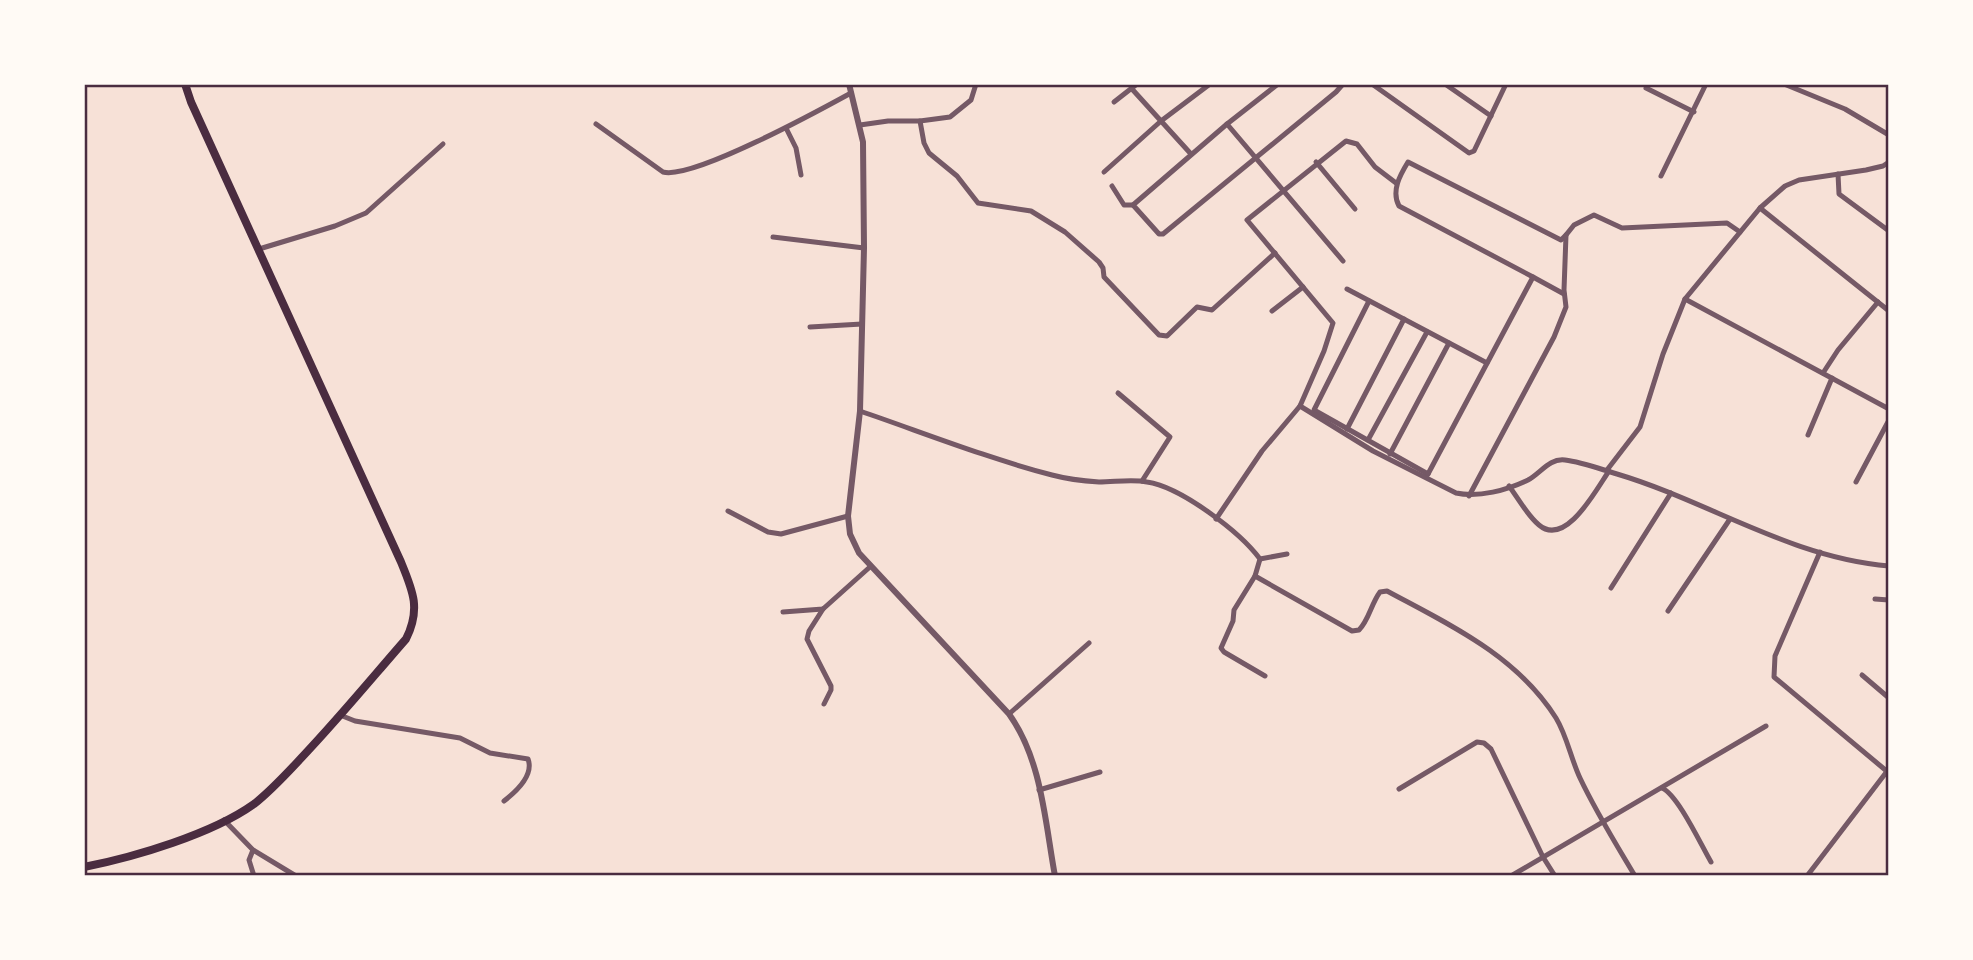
<svg xmlns="http://www.w3.org/2000/svg" width="1973" height="960" font-family="Roboto,sans-serif">
	<rect width="100%" height="100%" fill="#f7e1d7"/>
	<g fill="none" stroke-linecap="round" stroke-linejoin="round">
		<g stroke="#755966" stroke-width="5">
			<polyline points="1278,84 1227,124 1133,205 1159,234 1163,234 1336,92 1343,84"/>
			<polyline points="1372,84 1469,153 1474,151 1506,84"/>
			<polyline points="1445,84 1491,116"/>
			<polyline points="1784,84 1845,109 1889,135"/>
			<polyline points="1646,88 1694,112"/>
			<polyline points="1114,102 1137,84"/>
			<polyline points="920,121 950,117 971,100 976,84"/>
			<path d="M596 124 663 172C692 180 820 110 851 93"/>
			<polyline points="1227,124 1343,261"/>
			<polyline points="860,125 888,121 920,121 924,143 929,153 957,176 978,203 1031,211 1065,232 1099,262 1103,268 1104,277 1159,335 1167,336 1197,307 1212,310 1275,253"/>
			<polyline points="786,128 796,148 801,175"/>
			<polyline points="1191,154 1161,121 1210,84"/>
			<polyline points="1316,162 1355,209"/>
			<polyline points="1104,172 1161,121 1132,89"/>
			<polyline points="1838,174 1839,194 1889,231"/>
			<polyline points="1661,176 1706,84"/>
			<polyline points="1112,186 1124,205 1133,205"/>
			<polyline points="1760,208 1889,311"/>
			<polyline points="773,237 864,248"/>
			<polyline points="259,249 335,226 366,213 443,144"/>
			<path d="M1533 277 1399 206C1391 191 1400 175 1408 162L1561 240 1566 235"/>
			<polyline points="1347,289 1487,363"/>
			<polyline points="1685,299 1889,409"/>
			<polyline points="1369,301 1314,410 1428,474 1426,476"/>
			<polyline points="1272,311 1303,287"/>
			<polyline points="810,327 862,324"/>
			<polyline points="1823,373 1838,350 1878,302"/>
			<polyline points="1118,393 1170,437 1142,481"/>
			<path d="M1300 406 1373 451 1456 493C1479 498 1507 490 1528 480 1541 473 1549 458 1565 460 1582 462 1600 469 1617 474 1708 501 1791 558 1889 566"/>
			<path d="M860 411C924 433 987 458 1052 475 1067 479 1084 481 1099 482 1115 482 1132 479 1147 482 1181 487 1240 532 1260 559L1255 576 1352 631 1359 630C1369 620 1371 604 1380 592L1387 591C1450 625 1516 655 1556 718 1567 736 1571 759 1580 778 1596 812 1616 844 1635 876"/>
			<polyline points="1347,429 1404,319"/>
			<polyline points="1808,435 1832,378"/>
			<polyline points="1368,440 1427,332"/>
			<polyline points="1390,454 1449,343"/>
			<polyline points="1607,470 1640,427 1663,354 1685,299 1760,208 1785,186 1799,180 1866,170 1883,166 1889,162"/>
			<polyline points="1428,474 1533,277 1564,294"/>
			<polyline points="1856,482 1889,420"/>
			<path d="M1509 486C1518 498 1527 515 1539 525 1566 548 1597 488 1609 471"/>
			<polyline points="1469,496 1554,337 1566,307 1564,290 1566,235 1574,225 1594,215 1622,228 1727,223 1740,232"/>
			<polyline points="728,511 768,532 781,534 848,516"/>
			<polyline points="1216,519 1262,451 1300,406 1324,351 1333,323 1247,220 1346,141 1357,144 1375,167 1396,183"/>
			<polyline points="1820,552 1775,656 1774,677 1889,773"/>
			<polyline points="1260,559 1287,554"/>
			<polyline points="1255,576 1234,610 1233,621 1221,648 1224,652 1265,676"/>
			<polyline points="1611,588 1671,493"/>
			<polyline points="1875,599 1889,600"/>
			<polyline points="823,609 809,631 807,639 831,686 831,690 824,704"/>
			<polyline points="1668,611 1730,519"/>
			<polyline points="783,612 823,609 871,566"/>
			<polyline points="1862,675 1889,698"/>
			<polyline points="1009,714 1089,643"/>
			<path d="M340 715 355 721 460 738 490 753 528 759C534 775 517 791 504 801"/>
			<path d="M1662 788C1678 795 1701 845 1711 862"/>
			<polyline points="1399,789 1477,742 1484,743 1491,749 1543,857 1555,876"/>
			<polyline points="1039,790 1100,772"/>
			<polyline points="224,820 253,850 296,876"/>
			<polyline points="253,850 249,860 254,876"/>
			<polyline points="1511,876 1766,726"/>
			<polyline points="1807,876 1888,770"/>
		</g>
		<path stroke="#755966" stroke-width="6" d="M849 84 863 142 864 248 860 411 848 516 850 534 859 553 1009 714C1042 760 1045 822 1055 876"/>
		<path stroke="#4a2c40" stroke-width="8" d="M84 867C135 857 212 834 254 804 272 790 288 772 304 755 339 718 372 678 406 639 421 609 413 591 401 562L191 102 185 84"/>
	</g>
	<rect width="1973" height="960" fill="none" stroke="#fffaf5" stroke-width="172"/>
	<rect x="86" y="86" width="1801" height="788" fill="none" stroke="#4a2c40" stroke-width="2.5"/>
</svg>
